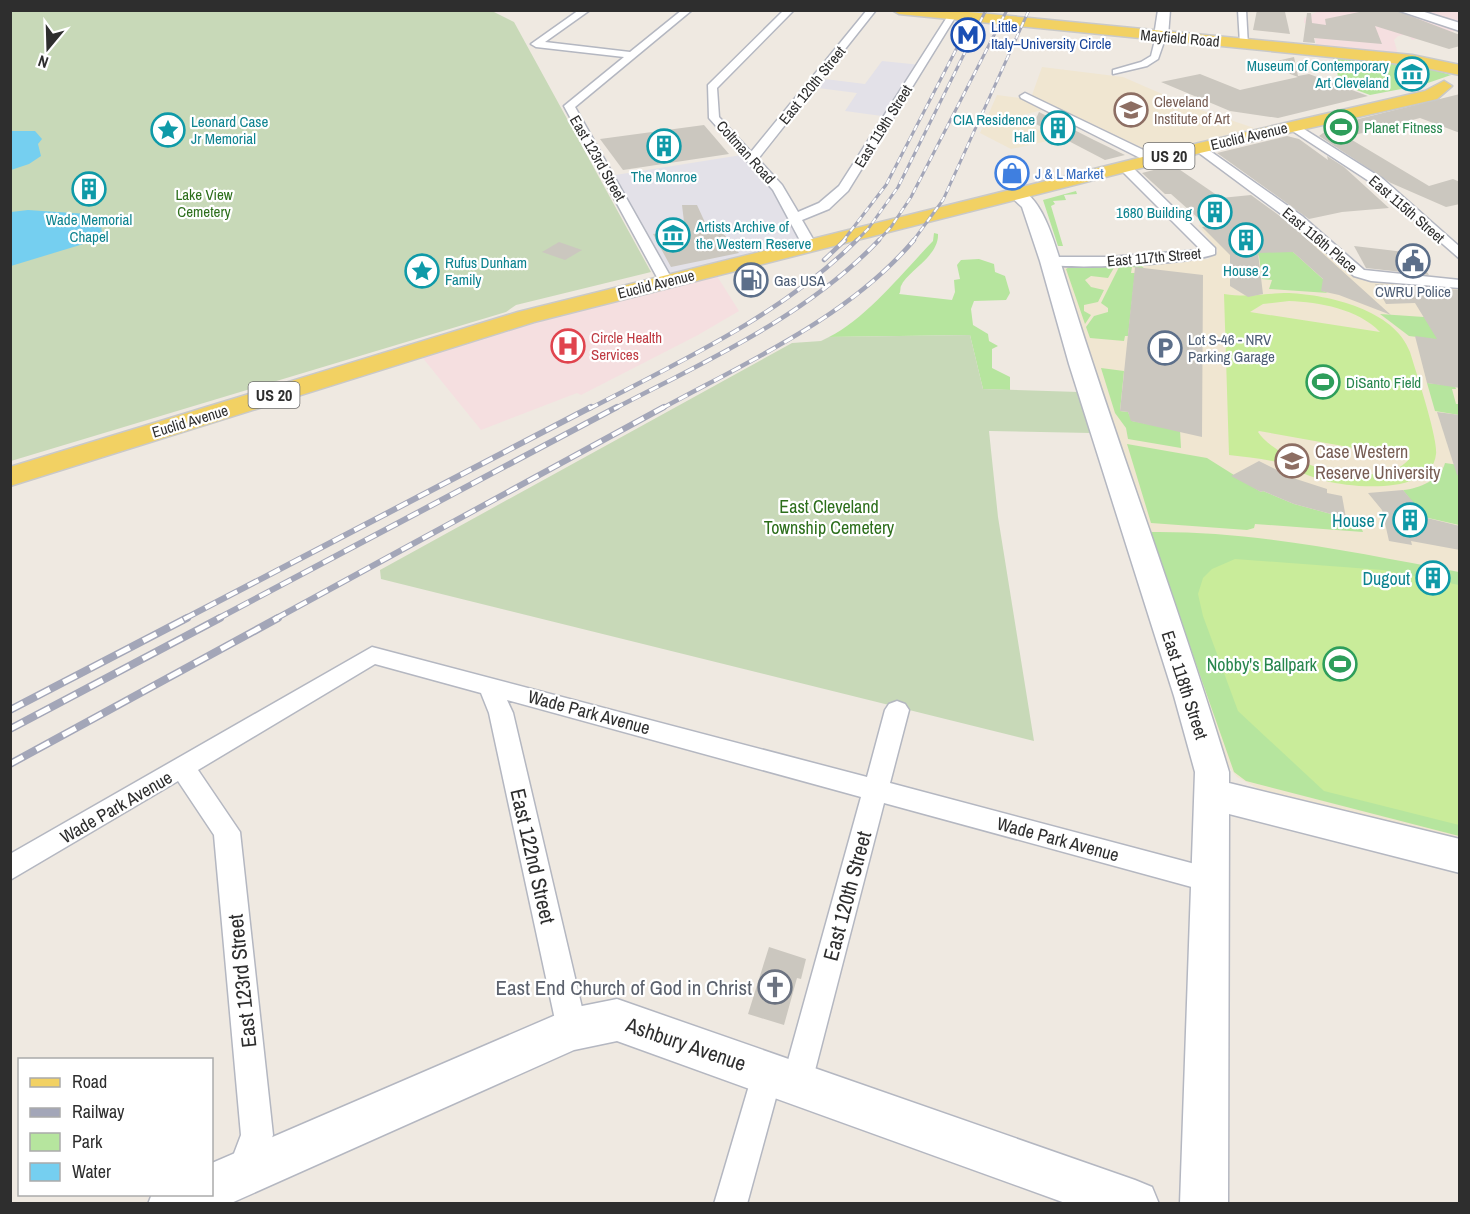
<svg xmlns="http://www.w3.org/2000/svg" width="1470" height="1214" font-family="'Archivo Narrow',sans-serif">
	<rect width="100%" height="100%" fill="#efe9e1"/>
	<g fill="#e3e1e8">
		<polygon points="882,61 921,65 889,117 845,111 857,93 810,87 817,78 865,84"/>
		<polygon points="748,154 778,188 810,246 666,281 609,176"/>
	</g>
	<g fill="#f0e6d1">
		<polygon points="1042,67 1123,77 1192,107 1254,128 1153,153 1055,107 1014,117 1057,139 1011,149 980,133 997,95 1021,98 1032,95"/>
		<polygon points="1253,222 1258,226 1296,222 1364,278 1387,282 1459,288 1459,840 1259,789 1237,777 1222,758 1061,267 1208,259 1218,251 1198,225"/>
	</g>
	<g fill="#f5dfe0">
		<polygon points="1321,10 1459,11 1459,30 1412,40 1407,34 1398,36 1394,40 1398,54 1317,48 1312,24 1304,23 1304,18"/>
		<polygon points="717,276 739,311 698,335 581,395 577,393 481,430 422,357 556,317"/>
	</g>
	<g fill="#b6e59e">
		<polygon points="1333,57 1419,66 1451,75 1422,85 1370,95 1340,84"/>
		<polygon points="1076,191 1077,194 1064,195 1066,200 1053,201 1055,204 1051,206 1063,246 1058,246 1043,200"/>
		<path d="M934 233 938 234C939 257 907 271 901 286 900 288 901 292 899 294L952 300 955 292 954 280 960 279 957 265 961 260 979 259 994 264 995 272 1005 276 1010 293 1006 300 974 301 971 309 973 325 988 334 989 341 998 346 992 349V368L1010 377V390L983 389 970 335 829 337C867 318 903 272 933 241Z"/>
		<polygon points="1292,251 1325,281 1323,291 1328,293 1269,289 1272,280 1262,279 1259,256 1255,252"/>
		<polygon points="1139,264 1145,269 1132,267 1131,273 1135,273 1128,336 1125,336 1124,341 1090,338 1086,327 1094,316 1108,312 1108,308 1101,303 1119,267"/>
		<polygon points="1071,266 1115,266 1108,278 1091,276 1085,280 1091,287 1104,290 1098,302 1084,305 1084,311 1091,315 1085,324 1066,269"/>
		<polygon points="1380,314 1424,317 1441,340 1409,336"/>
		<polygon points="1101,368 1124,371 1120,411 1128,412 1132,421 1180,430 1181,448 1128,439 1126,428 1115,413"/>
		<polygon points="1427,383 1455,386 1456,389 1452,389 1456,404 1459,404 1459,415 1435,411"/>
		<polygon points="1127,444 1207,458 1261,492 1263,491 1294,504 1346,518 1344,522 1361,527 1363,532 1255,524 1254,528 1247,530 1151,523"/>
		<path d="M1445 463 1459 465V525L1424 517 1403 490C1419 489 1441 479 1445 463Z"/>
		<path d="M1152 532C1255 531 1358 553 1459 572V836L1246 781 1234 772 1151 536Z"/>
	</g>
	<g fill="#c8d9b8">
		<polygon points="11,11 492,11 514,22 651,272 516,305 506,312 11,461"/>
		<polygon points="970,335 983,389 1079,392 1091,433 989,431 998,517 1034,741 381,579 380,570 792,343 821,341 829,337"/>
	</g>
	<g fill="#c9ec9a" fill-rule="evenodd">
		<path d="M1224 294C1250 298 1265 293 1289 293 1329 295 1395 310 1410 352 1416 372 1438 438 1436 454 1432 495 1353 488 1326 481 1309 477 1295 469 1279 463 1263 458 1245 457 1229 455ZM1289 301C1319 302 1358 309 1380 332L1250 312 1263 304ZM1258 432 1259 431 1410 458C1384 494 1279 465 1258 432Z"/>
		<polygon points="1235,559 1383,570 1459,585 1459,825 1324,791 1238,711 1203,616 1198,594 1203,578 1212,569"/>
	</g>
	<g fill="#75cff0">
		<polygon points="11,131 35,131 42,139 38,144 41,156 29,164 11,170"/>
		<polygon points="28,210 87,214 100,221 103,238 11,266 11,212"/>
	</g>
	<g fill="#cbc7bf">
		<polygon points="1257,10 1285,12 1290,34 1253,30"/>
		<polygon points="1369,10 1395,10 1460,35 1460,46 1449,49 1375,26 1382,44 1314,38 1315,43 1303,42 1307,13 1311,13 1312,23 1326,25 1325,19"/>
		<polygon points="1294,57 1298,76 1309,74 1368,96 1278,118 1230,111 1161,82 1200,74 1240,90 1298,77 1264,64"/>
		<polygon points="1460,94 1460,133 1420,118 1347,137 1429,186 1453,179 1460,182 1460,204 1446,207 1391,183 1319,136 1334,125"/>
		<polygon points="1039,112 1094,140 1125,155 1105,160 1034,123"/>
		<polygon points="704,125 729,154 623,170 600,139"/>
		<polygon points="1287,136 1299,139 1328,160 1327,156 1344,167 1389,208 1342,212 1309,219 1217,153"/>
		<polygon points="1173,165 1221,198 1251,195 1288,222 1391,315 1339,295 1321,291 1323,279 1293,252 1258,253 1263,294 1248,297 1230,286 1230,255 1202,227 1207,226 1171,194 1165,194 1142,173"/>
		<polygon points="682,205 697,205 708,229 719,228 739,253 671,267 653,234 685,230"/>
		<polygon points="559,242 582,250 565,260 542,252"/>
		<polygon points="1354,246 1413,253 1429,275 1366,268"/>
		<polygon points="1135,267 1203,275 1202,437 1131,421 1128,412 1120,411"/>
		<polygon points="1375,284 1460,290 1460,388 1427,383 1415,336 1437,339 1415,303 1386,304"/>
		<polygon points="1437,412 1460,415 1460,475 1457,475"/>
		<polygon points="1259,461 1293,478 1327,489 1327,493 1342,496 1346,518 1294,504 1263,491 1261,492 1231,476"/>
		<polygon points="1403,490 1427,518 1460,526 1460,550 1411,541 1412,545 1389,541 1382,510 1368,493"/>
		<polygon points="769,947 806,959 801,979 797,978 784,1025 748,1014"/>
	</g>
	<g fill="none" stroke-linecap="round" stroke-linejoin="round">
		<defs>
			<g id="street">
				<polygon points="579,10 590,10 545,42 630,52 682,10 692,10 575,107 673,281 671,284 661,284 659,281 564,106 624,57 536,47 531,44"/>
				<polygon points="784,10 794,10 717,88 719,117 751,152 867,10 876,10 758,159 782,185 798,212 819,203 839,186 949,14 956,16 848,191 829,209 802,220 817,246 810,250 803,246 773,190 709,118 708,85"/>
				<polygon points="1238,10 1246,10 1248,46 1240,44"/>
				<polygon points="1161,33 1166,36 1158,59 1147,66 1113,74 1113,70 1141,62 1151,56 1156,36"/>
				<polygon points="1025,93 1158,157 1160,160 1150,163 1021,98 1020,96"/>
				<polygon points="1288,124 1296,124 1383,179 1460,247 1460,259 1375,185 1288,128"/>
				<polygon points="1195,146 1203,146 1302,216 1364,270 1460,280 1460,288 1371,281 1354,276 1292,222 1195,150"/>
				<path d="M1125 163 1129 164 1215 248V254C1190 264 1071 270 1045 264L1043 261 1050 257H1109L1201 250 1121 170V164Z"/>
				<polygon points="372,647 867,777 885,710 889,704 897,701 905,704 909,710 890,783 1210,868 1219,871 1223,880 1219,889 1210,892 884,803 812,1082 808,1093 797,1097 786,1093 782,1082 861,797 507,700 513,713 587,1029 582,1039 572,1044 562,1039 557,1029 489,713 481,693 375,664 198,770 240,832 273,1135 255,1184 243,1188 231,1184 227,1172 241,1135 214,835 178,781 10,880 10,854"/>
				<polygon points="768,1057 779,1061 783,1072 747,1204 714,1204 753,1072 757,1061"/>
			</g>
			<g id="secondary">
				<polygon points="1158,10 1170,10 1168,36 1161,40 1154,36"/>
				<polygon points="1397,10 1418,10 1460,23 1460,31"/>
				<path d="M1017 189C1044 195 1057 252 1065 277 1116 443 1179 605 1229 772V783L1460 839V873L1229 814 1228 1204H1180L1195 772 1174 696 1069 364 1040 261 1022 207 1008 194Z"/>
				<polygon points="617,999 1135,1180 1152,1187 1159,1204 1068,1204 617,1041 574,1050 229,1204 148,1204 152,1194 212,1194 212,1163 572,1008"/>
			</g>
			<g id="primary">
				<polygon points="892,10 947,10 1412,55 1460,65 1460,75 1412,65 899,14"/>
				<polygon points="1444,81 1452,86 1437,99 1200,153 534,322 10,486 10,467 518,312 1199,143 1425,91"/>
			</g>
		</defs>
		<use href="#street" stroke="#b4b7c1" stroke-width="3"/>
		<use href="#secondary" stroke="#b4b7c1" stroke-width="3"/>
		<use href="#primary" stroke="#c9c9c9" stroke-width="3"/>
		<use href="#street" fill="#fff" fill-rule="evenodd"/>
		<use href="#secondary" fill="#fff" fill-rule="evenodd"/>
		<use href="#primary" fill="#f2d163" fill-rule="evenodd"/>
		<defs>
			<g id="rail-far3">
				<polyline points="843,241 886,185 961,40"/>
				<polyline points="856,241 868,229 898,187 986,10"/>
				<polyline points="878,241 891,227 911,197 1007,10"/>
				<polyline points="913,241 943,200 1029,10"/>
			</g>
			<g id="rail-far2">
				<polyline points="824,260 845,240"/>
				<path d="M589 409C681 361 783 314 857 240"/>
				<path d="M614 409C706 361 807 316 879 240"/>
				<path d="M661 409C749 361 849 317 914 240"/>
			</g>
			<g id="rail-far1">
				<polyline points="184,619 591,407"/>
				<polyline points="217,619 617,407"/>
				<polyline points="275,619 664,407"/>
			</g>
			<g id="rail">
				<polyline points="10,710 187,618"/>
				<polyline points="10,729 220,618"/>
				<polyline points="10,764 278,618"/>
			</g>
		</defs>
		<use href="#rail-far3" stroke="#a3a6b8" stroke-width="3"/>
		<use href="#rail-far2" stroke="#a3a6b8" stroke-width="4.5"/>
		<use href="#rail-far1" stroke="#a3a6b8" stroke-width="6"/>
		<use href="#rail" stroke="#a3a6b8" stroke-width="8"/>
		<use href="#rail-far3" stroke="#fff" stroke-width="2" stroke-dasharray="6" stroke-linecap="butt"/>
		<use href="#rail-far2" stroke="#fff" stroke-width="3" stroke-dasharray="10" stroke-linecap="butt"/>
		<use href="#rail-far1" stroke="#fff" stroke-width="4" stroke-dasharray="12" stroke-linecap="butt"/>
		<use href="#rail" stroke="#fff" stroke-width="5" stroke-dasharray="15" stroke-linecap="butt"/>
	</g>
	<defs>
		<symbol id="metro-ring" viewBox="-11 -11 22 22"><circle r="9.5" fill="#fff" stroke="#1a4fb4" stroke-width="1.5"/><path d="M-5.5 5V-5H-3L0 0L3-5H5.5V5H3V-.5L0 4L-3-.5V5Z" fill="#1a4fb4"/></symbol>
		<symbol id="museum-ring" viewBox="-11 -11 22 22"><circle r="9.5" fill="#fff" stroke="#0f9aa8" stroke-width="1.5"/><path d="M0-6L6-3V-2H-6V-3ZM-5-1h2V3h-2ZM-1-1h2V3h-2ZM3-1h2V3H3ZM-6 4H6V6H-6Z" fill="#0f9aa8"/></symbol>
		<symbol id="university-ring" viewBox="-11 -11 22 22"><circle r="9.5" fill="#fff" stroke="#8d6e63" stroke-width="1.5"/><path d="M0-5L7-2L0 1L-7-2ZM-4 1L0 2.5L4 1V4Q0 6-4 4Z" fill="#8d6e63"/></symbol>
		<symbol id="stadium-ring" viewBox="-11 -11 22 22"><circle r="9.5" fill="#fff" stroke="#2e9e5b" stroke-width="1.5"/><path d="M0-5a6.5 5 0 1 0 0 10a6.5 5 0 1 0 0-10ZM-3.5-1.8h7v3.6h-7Z" fill="#2e9e5b"/></symbol>
		<symbol id="building-ring" viewBox="-11 -11 22 22"><circle r="9.5" fill="#fff" stroke="#0f9aa8" stroke-width="1.5"/><path d="M-4-6H4V6H1V3H-1V6H-4ZM-2.5-4.3h1.7v1.8h-1.7ZM.8-4.3h1.7v1.8H.8ZM-2.5-1h1.7V.8h-1.7ZM.8-1h1.7V.8H.8Z" fill="#0f9aa8"/></symbol>
		<symbol id="sight-ring" viewBox="-11 -11 22 22"><circle r="9.5" fill="#fff" stroke="#0f9aa8" stroke-width="1.5"/><path d="M0-6L1.8-2.2L6-1.7L2.9 1.2L3.7 5.4L0 3.3L-3.7 5.4L-2.9 1.2L-6-1.7L-1.8-2.2Z" fill="#0f9aa8"/></symbol>
		<symbol id="shop-ring" viewBox="-11 -11 22 22"><circle r="9.5" fill="#fff" stroke="#3f7fe0" stroke-width="1.5"/><path d="M-5-2.5h2.3a2.7 3.5 0 0 1 5.4 0H5L5.5 6h-11ZM-1.5-2.5h3a1.5 2.3 0 0 0-3 0Z" fill="#3f7fe0"/></symbol>
		<symbol id="civic-ring" viewBox="-11 -11 22 22"><circle r="9.5" fill="#fff" stroke="#5c6f8a" stroke-width="1.5"/><path d="M-.6-6.5H3V-4.5H.6V-3L4-1V1h2V6H-6V1h2V-1L-.6-3ZM-1.2 2.5V6h2.4V2.5Z" fill="#5c6f8a"/></symbol>
		<symbol id="fuel-ring" viewBox="-11 -11 22 22"><circle r="9.5" fill="#fff" stroke="#5c6f8a" stroke-width="1.5"/><path d="M-5.5-6h7V0h2V4h1.3V-2.5L3-4.5l.8-.8L6-3V5H2.5V1h-1V6h-7ZM-4.2-4.7v3.2H.2V-4.7Z" fill="#5c6f8a"/></symbol>
		<symbol id="hospital-ring" viewBox="-11 -11 22 22"><circle r="9.5" fill="#fff" stroke="#e0444e" stroke-width="1.5"/><path d="M-5-5h3v3.5h4V-5h3V5h-3V1.5h-4V5h-3Z" fill="#e0444e"/></symbol>
		<symbol id="parking-ring" viewBox="-11 -11 22 22"><circle r="9.5" fill="#fff" stroke="#5c6f8a" stroke-width="1.5"/><path d="M-3.5-5.5H1a3.5 3.5 0 0 1 0 7H-1V5.5H-3.5ZM-1-3.4V-.6H.8a1.4 1.4 0 0 0 0-2.8Z" fill="#5c6f8a"/></symbol>
		<symbol id="church-ring" viewBox="-11 -11 22 22"><circle r="9.5" fill="#fff" stroke="#6b7280" stroke-width="1.5"/><path d="M-1.2-6h2.4v3.5h3.3v2.4h-3.3V6h-2.4V-.1h-3.3v-2.4h3.3Z" fill="#6b7280"/></symbol>
	</defs>
	<g fill-rule="evenodd">
		<use href="#metro-ring" x="949" y="16" width="38" height="38"/>
		<use href="#museum-ring" x="1393" y="55" width="38" height="38"/>
		<use href="#university-ring" x="1112" y="91" width="38" height="38"/>
		<use href="#stadium-ring" x="1322" y="108" width="38" height="38"/>
		<use href="#building-ring" x="1039" y="109" width="38" height="38"/>
		<use href="#sight-ring" x="149" y="111" width="38" height="38"/>
		<use href="#building-ring" x="645" y="127" width="38" height="38"/>
		<use href="#shop-ring" x="993" y="154" width="38" height="38"/>
		<use href="#building-ring" x="70" y="170" width="38" height="38"/>
		<use href="#building-ring" x="1196" y="193" width="38" height="38"/>
		<use href="#museum-ring" x="654" y="216" width="38" height="38"/>
		<use href="#building-ring" x="1227" y="221" width="38" height="38"/>
		<use href="#civic-ring" x="1394" y="242" width="38" height="38"/>
		<use href="#sight-ring" x="403" y="252" width="38" height="38"/>
		<use href="#fuel-ring" x="732" y="261" width="38" height="38"/>
		<use href="#hospital-ring" x="549" y="327" width="38" height="38"/>
		<use href="#parking-ring" x="1146" y="329" width="38" height="38"/>
		<use href="#stadium-ring" x="1304" y="363" width="38" height="38"/>
		<use href="#university-ring" x="1273" y="442" width="38" height="38"/>
		<use href="#building-ring" x="1391" y="501" width="38" height="38"/>
		<use href="#building-ring" x="1414" y="559" width="38" height="38"/>
		<use href="#stadium-ring" x="1321" y="645" width="38" height="38"/>
		<use href="#church-ring" x="756" y="968" width="38" height="38"/>
	</g>
	<g text-anchor="middle" dominant-baseline="central" stroke-width="4.5" stroke-linejoin="round" paint-order="stroke">
		<g font-size="15" fill="#164399" stroke="#fff" text-anchor="start">
			<text x="991" y="26">Little<tspan x="991" dy="17">Italy–University Circle</tspan></text>
		</g>
		<g font-size="15" fill="#2e2e2e" stroke="#fff">
			<text transform="translate(1180 38) rotate(5)">Mayfield Road</text>
			<text transform="translate(812 85) rotate(-51)">East 120th Street</text>
			<text transform="translate(883 126) rotate(-58)">East 119th Street</text>
			<text transform="translate(1249 136) rotate(-13)">Euclid Avenue</text>
			<text transform="translate(746 152) rotate(48)">Coltman Road</text>
			<text transform="translate(598 158) rotate(60)">East 123rd Street</text>
			<text transform="translate(1407 209) rotate(41)">East 115th Street</text>
			<text transform="translate(1320 240) rotate(40)">East 116th Place</text>
			<text transform="translate(1154 257) rotate(-5)">East 117th Street</text>
			<text transform="translate(656 284) rotate(-14)">Euclid Avenue</text>
			<text transform="translate(190 421) rotate(-17)">Euclid Avenue</text>
		</g>
		<g font-size="15" fill="#0d838f" stroke="#fff" text-anchor="end">
			<text x="1389" y="65">Museum of Contemporary<tspan x="1389" dy="17">Art Cleveland</tspan></text>
			<text x="1035" y="119">CIA Residence<tspan x="1035" dy="17">Hall</tspan></text>
			<text x="191" y="121" text-anchor="start">Leonard Case<tspan x="191" dy="17">Jr Memorial</tspan></text>
			<text x="664" y="176" text-anchor="middle">The Monroe</text>
			<text x="1192" y="212">1680 Building</text>
			<text x="89" y="219" text-anchor="middle">Wade Memorial<tspan x="89" dy="17">Chapel</tspan></text>
			<text x="696" y="226" text-anchor="start">Artists Archive of<tspan x="696" dy="17">the Western Reserve</tspan></text>
			<text x="445" y="262" text-anchor="start">Rufus Dunham<tspan x="445" dy="17">Family</tspan></text>
			<text x="1246" y="270" text-anchor="middle">House 2</text>
		</g>
		<g font-size="15" fill="#785e54" stroke="#fff" text-anchor="start">
			<text x="1154" y="101">Cleveland<tspan x="1154" dy="17">Institute of Art</tspan></text>
		</g>
		<g font-size="15" fill="#27864d" stroke="#fff" text-anchor="start">
			<text x="1364" y="127">Planet Fitness</text>
			<text x="1346" y="382">DiSanto Field</text>
		</g>
		<g font-size="15" fill="#366cbe" stroke="#fff" text-anchor="start">
			<text x="1035" y="173">J &amp; L Market</text>
		</g>
		<g font-size="15" fill="#2c6e1b" stroke="#fff">
			<text x="204" y="194">Lake View<tspan x="204" dy="17">Cemetery</tspan></text>
		</g>
		<g font-size="15" fill="#4e5e75" stroke="#fff" text-anchor="start">
			<text x="774" y="280">Gas USA</text>
			<text x="1413" y="291" text-anchor="middle">CWRU Police</text>
			<text x="1188" y="339">Lot S-46 - NRV<tspan x="1188" dy="17">Parking Garage</tspan></text>
		</g>
		<g font-size="15" fill="#be3a42" stroke="#fff" text-anchor="start">
			<text x="591" y="337">Circle Health<tspan x="591" dy="17">Services</tspan></text>
		</g>
		<g fill="#fff" stroke="#6d6d6d" stroke-width="1.5">
			<rect x="1143.5" y="143" width="51" height="26" rx="4.5"/>
			<rect x="248.5" y="382" width="51" height="26" rx="4.5"/>
		</g>
		<g font-size="16" font-weight="bold" fill="#2e2e2e">
			<text x="1169" y="156">US 20</text>
			<text x="274" y="395">US 20</text>
		</g>
		<g font-size="18" fill="#785e54" stroke="#fff" text-anchor="start">
			<text x="1315" y="451">Case Western<tspan x="1315" dy="21">Reserve University</tspan></text>
		</g>
		<g font-size="18" fill="#2c6e1b" stroke="#fff">
			<text x="829" y="506">East Cleveland<tspan x="829" dy="21">Township Cemetery</tspan></text>
		</g>
		<g font-size="18" fill="#0d838f" stroke="#fff" text-anchor="end">
			<text x="1387" y="520">House 7</text>
			<text x="1410" y="578">Dugout</text>
		</g>
		<g font-size="18" fill="#27864d" stroke="#fff" text-anchor="end">
			<text x="1317" y="664">Nobby's Ballpark</text>
		</g>
		<g font-size="18" fill="#2e2e2e" stroke="#fff">
			<text transform="translate(1185 685) rotate(72)">East 118th Street</text>
			<text transform="translate(589 712) rotate(15)">Wade Park Avenue</text>
			<text transform="translate(116 807) rotate(-30)">Wade Park Avenue</text>
			<text transform="translate(1058 839) rotate(15)">Wade Park Avenue</text>
		</g>
		<g font-size="21" fill="#2e2e2e" stroke="#fff">
			<text transform="translate(533 856) rotate(77)">East 122nd Street</text>
			<text transform="translate(847 896) rotate(-75)">East 120th Street</text>
			<text transform="translate(242 981) rotate(-96)">East 123rd Street</text>
			<text transform="translate(686 1044) rotate(19)">Ashbury Avenue</text>
		</g>
		<g font-size="21" fill="#5b616d" stroke="#fff" text-anchor="end">
			<text x="752" y="987">East End Church of God in Christ</text>
		</g>
	</g>
	<rect width="1470" height="1214" fill="none" stroke="#2e2e2e" stroke-width="24"/>
	<rect x="18" y="1058" width="195" height="138" fill="#ffffff" stroke="#ababab" stroke-width="1.5"/>
	<rect x="30" y="1078" width="30" height="9" fill="#f2d163" stroke="#ababab" stroke-width="1.5"/>
	<text x="72" y="1088" font-size="18" fill="#2e2e2e">Road</text>
	<rect x="30" y="1108" width="30" height="9" fill="#a3a6b8" stroke="#ababab" stroke-width="1.5"/>
	<text x="72" y="1118" font-size="18" fill="#2e2e2e">Railway</text>
	<rect x="30" y="1133" width="30" height="18" fill="#b6e59e" stroke="#ababab" stroke-width="1.5"/>
	<text x="72" y="1148" font-size="18" fill="#2e2e2e">Park</text>
	<rect x="30" y="1163" width="30" height="18" fill="#75cff0" stroke="#ababab" stroke-width="1.5"/>
	<text x="72" y="1178" font-size="18" fill="#2e2e2e">Water</text>
	<g transform="translate(48 48) rotate(199)" stroke="#ffffff" stroke-width="4.5" paint-order="stroke">
	<path d="M0-4.5L10 22L0 15L-10 22Z" fill="#2e2e2e"/>
	<text y="-9" font-size="16" font-weight="bold" text-anchor="middle" fill="#2e2e2e">N</text>
	</g>
</svg>
